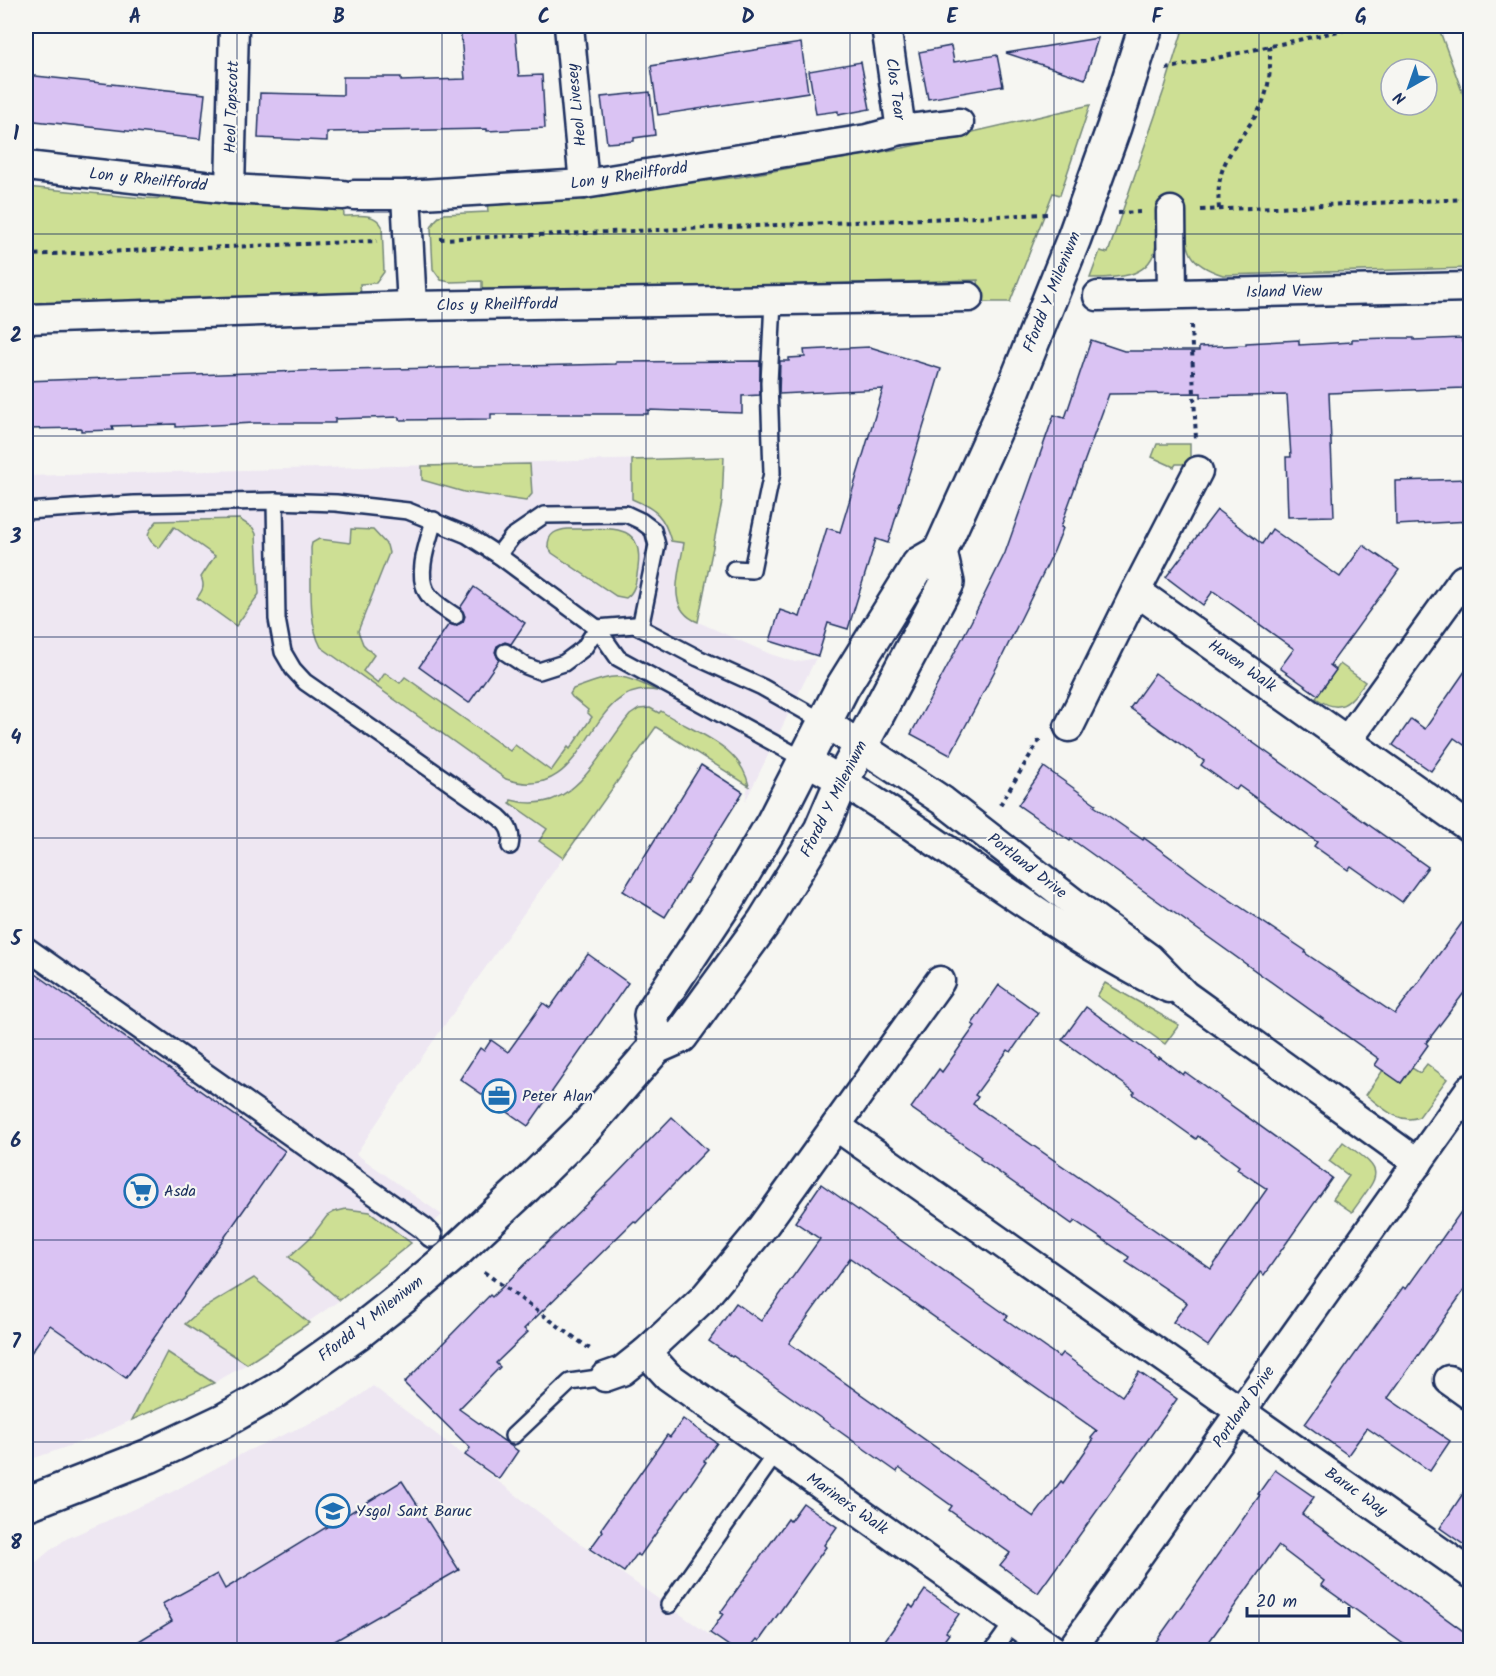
<svg xmlns="http://www.w3.org/2000/svg" width="1496" height="1676" font-family="Kalam,sans-serif">
	<rect width="100%" height="100%" fill="#f6f6f2"/>
	<filter id="ink" filterUnits="userSpaceOnUse"><feTurbulence type="fractalNoise" baseFrequency=".0167" numOctaves="2"/><feDisplacementMap in="SourceGraphic" scale="12" xChannelSelector="R" yChannelSelector="G"/><feConvolveMatrix kernelMatrix="1 2 1 2 8 2 1 2 1" color-interpolation-filters="sRGB"/></filter>
	<g filter="url(#ink)">
		<g fill="#eee7f2">
			<polygon points="724,457 722,502 698,622 770,654 795,662 816,658 745,802 748,785 656,727 400,1088 356,1154 442,1215 411,1243 340,1300 247,1364 214,1383 132,1420 95,1437 26,1461 26,476"/>
			<polygon points="373,1386 579,1543 731,1650 26,1650 26,1583 28,1573 34,1564 48,1552 66,1539 172,1492 249,1450 342,1409"/>
		</g>
		<g fill="#cddf94" stroke="#748779" stroke-width="1.5" fill-rule="evenodd">
			<path d="M1184 26H1438L1470 113V268L1223 275C1188 264 1186 251 1186 217L1158 216C1156 227 1158 239 1155 250 1147 279 1114 278 1090 278L1100 251 1108 253 1165 87ZM1391 69H1427V105H1391Z"/>
			<path d="M1090 105 1060 195 1053 193 1010 302H980L978 280 482 293V281L450 282 441 280 433 269 431 228C434 221 437 217 444 214L488 212 487 201 605 193 739 177 903 148Z"/>
			<path d="M26 187 143 198 343 206 344 216C358 216 374 212 382 226L384 272 376 283 360 284 361 295 26 305Z"/>
			<polygon points="1157,444 1190,444 1190,464 1176,464 1174,467 1152,457"/>
			<path d="M724 457 722 502 698 622C664 609 680 570 684 543L671 541C664 516 656 509 632 499V460Z"/>
			<polygon points="530,464 532,494 526,501 464,492 422,480 422,466"/>
			<path d="M239 519 253 528 256 534 259 594 236 626 197 598C203 590 205 586 201 577L215 556 174 527 159 548C144 538 146 533 157 521Z"/>
			<path d="M351 529 373 530 387 545 389 553 358 631 363 644 374 655 363 671 378 683 385 673 400 683 405 677 510 751 515 745 551 771 568 747 570 749 592 717 587 712 588 710 572 697 570 694 573 689C614 675 617 670 657 691 583 678 592 808 506 779L321 647C307 622 312 577 311 548L312 543 319 539 350 543Z"/>
			<path d="M568 529C603 530 645 518 638 568 636 580 636 591 626 598L616 596 552 553 548 546C548 533 557 530 568 529Z"/>
			<path d="M1340 664 1365 682C1350 702 1341 716 1316 698Z"/>
			<path d="M650 708 659 713 661 711C693 733 740 743 749 786L656 727 563 858 539 841 547 829 510 803 511 800C575 818 597 754 630 715L639 709Z"/>
			<polygon points="1105,983 1179,1025 1165,1044 1097,996"/>
			<path d="M1427 1064 1447 1079 1419 1117C1398 1125 1381 1106 1366 1095L1383 1070 1401 1083 1412 1068 1420 1073Z"/>
			<path d="M1343 1142C1387 1173 1381 1171 1352 1212L1333 1199 1349 1176 1329 1161Z"/>
			<polygon points="346,1209 370,1212 411,1243 340,1300 289,1257 312,1236 327,1216 334,1212"/>
			<polygon points="254,1278 309,1323 247,1364 185,1324 202,1309"/>
			<polygon points="167,1352 214,1383 132,1420"/>
		</g>
		<g fill="#dac3f3" stroke="#1b2f5e" stroke-width="1.5" fill-rule="evenodd">
			<polygon points="460,26 515,26 519,76 542,75 545,128 487,131 487,129 327,132 327,141 258,138 260,93 343,95 343,77 401,77 401,81 465,79"/>
			<polygon points="1098,38 1085,79 1006,53"/>
			<polygon points="801,43 808,92 658,115 651,66"/>
			<polygon points="951,46 954,62 997,55 1003,86 928,99 919,52"/>
			<polygon points="861,62 870,109 838,115 838,111 816,114 809,71"/>
			<polygon points="26,75 205,94 200,139 26,120"/>
			<polygon points="650,92 655,135 634,138 634,141 607,143 601,97"/>
			<polygon points="1391,338 1414,338 1414,340 1462,338 1462,342 1470,342 1470,386 1463,386 1464,388 1329,393 1334,516 1288,517 1286,457 1291,457 1287,395 1201,397 1201,393 1109,394 1067,509 1061,527 1063,528 1054,551 1000,661 950,755 911,734 971,622 1005,553 1054,415 1065,418 1091,340 1124,351 1199,351 1199,347 1246,345 1246,343 1299,340 1299,345 1352,342 1352,339"/>
			<polygon points="870,347 941,369 888,543 876,539 848,629 828,623 818,656 770,641 780,610 800,617 827,528 840,532 883,389 779,394 780,361 789,361 789,358 805,357 804,350"/>
			<polygon points="760,361 760,395 742,396 742,413 648,410 648,414 491,414 491,419 399,420 399,417 335,419 335,423 254,423 176,427 176,424 112,426 113,430 81,431 81,428 26,429 26,381 303,371 616,364 616,362"/>
			<polygon points="1470,479 1470,521 1396,525 1395,481"/>
			<polygon points="1217,510 1262,544 1272,529 1340,577 1363,545 1399,570 1330,665 1336,670 1318,695 1280,668 1294,649 1213,591 1203,605 1166,577"/>
			<polygon points="474,587 525,623 511,644 505,642 497,646 495,652 499,660 469,703 419,667 449,624 455,626 463,622 465,616 460,608"/>
			<polygon points="1470,664 1470,749 1454,738 1431,771 1393,745 1411,719 1425,729"/>
			<polygon points="1155,673 1428,867 1402,902 1351,866 1348,870 1314,846 1317,842 1239,786 1236,790 1201,765 1204,761 1130,708"/>
			<polygon points="701,765 743,792 665,917 623,891"/>
			<polygon points="1044,767 1096,804 1094,806 1143,840 1144,838 1205,883 1306,951 1305,953 1395,1014 1470,912 1470,985 1426,1043 1428,1045 1401,1083 1375,1065 1379,1059 1071,839 1070,841 1018,805"/>
			<polygon points="588,954 628,983 528,1126 460,1079 480,1048 484,1051 491,1040 508,1052 543,1003 550,1008"/>
			<polygon points="26,967 285,1151 126,1378 50,1325 26,1360"/>
			<polygon points="999,985 1038,1013 1011,1052 1008,1050 975,1095 978,1097 973,1104 1211,1269 1267,1189 1237,1169 1239,1166 1198,1136 1196,1139 1133,1094 1135,1092 1062,1040 1086,1007 1158,1059 1159,1057 1183,1075 1185,1072 1332,1178 1264,1275 1260,1272 1208,1346 1173,1322 1187,1303 1126,1262 1129,1257 1075,1221 1072,1224 980,1159 981,1157 911,1108 939,1069 942,1072 975,1026 972,1024"/>
			<polygon points="672,1117 707,1150 636,1223 634,1221 524,1329 528,1332 496,1363 500,1367 459,1409 518,1451 499,1479 465,1455 470,1448 404,1383 490,1295 492,1297 612,1179"/>
			<path d="M821 1184 1008 1316 1005 1319 1059 1357 1062 1353 1122 1396 1139 1372 1177 1399 1038 1593 1000 1565 1010 1553 949 1510 952 1506 899 1468 897 1472 733 1356 732 1357 709 1341 736 1303 761 1321 820 1239 795 1222ZM850 1258 1097 1431 1091 1438 1093 1440 1063 1483 1061 1481 1034 1517 789 1343Z"/>
			<polygon points="1470,1199 1470,1282 1388,1398 1450,1441 1430,1471 1367,1428 1348,1455 1305,1424 1403,1287 1406,1289"/>
			<polygon points="683,1419 717,1443 704,1461 706,1462 640,1556 637,1554 624,1572 590,1549 603,1531 601,1529 667,1435 670,1437"/>
			<polygon points="1275,1470 1314,1497 1302,1514 1470,1636 1470,1650 1412,1650 1321,1585 1324,1581 1278,1546 1203,1650 1150,1650 1260,1495 1258,1494"/>
			<polygon points="402,1481 459,1570 319,1650 124,1650 172,1621 162,1604 217,1574 225,1589"/>
			<polygon points="1470,1483 1470,1549 1440,1528"/>
			<polygon points="803,1503 837,1527 824,1545 826,1547 759,1641 757,1639 748,1650 735,1650 710,1633 723,1614 720,1613 788,1519 790,1521"/>
			<polygon points="925,1590 959,1614 946,1632 949,1634 937,1650 878,1650 910,1605 913,1608"/>
		</g>
		<g fill="none" stroke-linecap="round" stroke-linejoin="round">
			<defs>
				<g id="service">
					<path d="M275 501 277 619 283 652 293 669 305 682 499 817C508 825 513 833 510 846"/>
					<polyline points="26,511 134,504 275,501 336,503 408,511 467,535 498,555 597,628 618,658 805,760"/>
					<path d="M434 520C429 540 416 571 426 591 432 602 445 609 455 616"/>
					<polyline points="498,555 512,537 544,515 626,514 641,521 653,530 657,545 640,628"/>
					<polyline points="734,569 752,570 772,473 769,383 773,301"/>
					<polyline points="597,628 635,625 698,658 762,687 826,723"/>
					<polyline points="505,652 526,666 539,671 564,663 584,648 597,628"/>
					<polyline points="513,1436 570,1382 605,1377"/>
					<polyline points="669,1605 776,1453"/>
					<polyline points="993,1650 1013,1622"/>
				</g>
				<polyline id="pedestrian" points="26,948 423,1228 431,1236"/>
				<g id="minor">
					<polyline points="569,26 584,184"/>
					<polyline points="886,26 901,130 959,123"/>
					<polyline points="26,166 230,189 343,195"/>
					<polyline points="230,189 234,26"/>
					<polyline points="354,195 406,195 584,184 867,139 901,130"/>
					<polyline points="406,195 412,306"/>
					<polyline points="1171,211 1172,294"/>
					<polyline points="1098,296 1470,287"/>
					<polyline points="26,319 412,306 969,297"/>
					<polyline points="1136,591 1470,828"/>
					<polyline points="826,723 943,801 1083,910 1149,958 1185,995 1418,1163"/>
					<polyline points="1069,727 1136,591 1198,471"/>
					<polyline points="1347,741 1463,580 1470,580"/>
					<path d="M805 760C900 812 985 880 1077 937 1107 955 1137 974 1169 988"/>
					<polyline points="836,1126 1470,1573"/>
					<polyline points="646,1352 668,1376 1053,1650"/>
					<polyline points="605,1377 622,1371 646,1352 704,1298 763,1227 940,981"/>
					<polyline points="1449,1380 1470,1395"/>
					<polyline points="1071,1650 1470,1089"/>
				</g>
				<g id="tertiary">
					<polyline points="656,1047 651,1015 729,897 773,823 842,688 919,564 940,552 1012,393 1074,238 1114,127 1146,26"/>
					<polyline points="26,1504 149,1456 223,1421 277,1390 356,1334 403,1297 450,1257 526,1186 586,1127 656,1047 681,1036 764,922 821,830 842,781 947,583 940,552"/>
				</g>
			</defs>
			<use href="#service" stroke="#1b2f5e" stroke-width="20"/>
			<use href="#pedestrian" stroke="#1b2f5e" stroke-width="26"/>
			<use href="#minor" stroke="#1b2f5e" stroke-width="33"/>
			<use href="#tertiary" stroke="#1b2f5e" stroke-width="38"/>
			<g stroke="#1b2f5e" stroke-width="4" stroke-dasharray="4.5 4.5" stroke-linecap="butt">
				<polyline points="1166,69 1362,26"/>
				<path d="M1219 209C1218 196 1218 184 1222 171 1229 150 1245 133 1256 115 1269 95 1272 69 1269 46"/>
				<polyline points="1201,210 1470,199"/>
				<polyline points="1118,213 1140,212"/>
				<polyline points="440,239 1047,214"/>
				<polyline points="26,255 377,241"/>
				<polyline points="1191,325 1196,440"/>
				<polyline points="1000,805 1040,739"/>
				<polyline points="484,1272 590,1349"/>
			</g>
			<use href="#service" stroke="#f6f6f2" stroke-width="15"/>
			<use href="#pedestrian" stroke="#f6f6f2" stroke-width="21"/>
			<use href="#minor" stroke="#f6f6f2" stroke-width="28"/>
			<use href="#tertiary" stroke="#f6f6f2" stroke-width="33"/>
		</g>
	</g>
	<path fill="none" stroke="#1b2f5e" stroke-width="1.5" stroke-opacity="0.55" d="M237 26V1650M442 26V1650M646 26V1650M850 26V1650M1054 26V1650M1259 26V1650M26 234H1470M26 436H1470M26 637H1470M26 838H1470M26 1039H1470M26 1240H1470M26 1442H1470"/>
	<defs>
		<symbol id="office-ring" viewBox="-11 -11 22 22"><circle r="9.5" fill="#f6f6f2" stroke="#1f6fb2" stroke-width="1.5"/><path d="M-6-3h4V-5.5h4V-3h4V5H-6ZM-1-4.5V-3h2v-1.5ZM-6 0V1H6V0Z" fill="#1f6fb2"/></symbol>
		<symbol id="supermarket-ring" viewBox="-11 -11 22 22"><circle r="9.5" fill="#f6f6f2" stroke="#1f6fb2" stroke-width="1.5"/><path d="M-6-5.5h2.5l.6 2H6L4.5 2H-2.5L-4.4-4H-6ZM-1.5 3.2a1.3 1.3 0 1 0 .1 0ZM3 3.2a1.3 1.3 0 1 0 .1 0Z" fill="#1f6fb2"/></symbol>
		<symbol id="school-ring" viewBox="-11 -11 22 22"><circle r="9.5" fill="#f6f6f2" stroke="#1f6fb2" stroke-width="1.5"/><path d="M0-5L7-2L0 1L-7-2ZM-4 1L0 2.5L4 1V4Q0 6-4 4Z" fill="#1f6fb2"/></symbol>
	</defs>
	<g fill-rule="evenodd">
		<use href="#office-ring" x="480" y="1077" width="38" height="38"/>
		<use href="#supermarket-ring" x="122" y="1172" width="38" height="38"/>
		<use href="#school-ring" x="314" y="1492" width="38" height="38"/>
	</g>
	<g text-anchor="middle" dominant-baseline="central" stroke-width="4.5" stroke-linejoin="round" paint-order="stroke">
		<g font-size="16" fill="#1b2f5e" stroke="#f6f6f2">
			<text transform="translate(895 89) rotate(82)">Clos Tear</text>
			<text transform="translate(577 105) rotate(-96)">Heol Livesey</text>
			<text transform="translate(232 107) rotate(-88)">Heol Tapscott</text>
			<text transform="translate(629 176) rotate(-8)">Lon y Rheilffordd</text>
			<text transform="translate(148 180) rotate(6)">Lon y Rheilffordd</text>
			<text transform="translate(1052 292) rotate(-68)">Ffordd Y Mileniwm</text>
			<text transform="translate(1284 292) rotate(-1)">Island View</text>
			<text transform="translate(497 305) rotate(-1)">Clos y Rheilffordd</text>
			<text transform="translate(1242 666) rotate(35)">Haven Walk</text>
			<text transform="translate(834 799) rotate(-63)">Ffordd Y Mileniwm</text>
			<text transform="translate(1027 866) rotate(38)">Portland Drive</text>
			<text transform="translate(371 1319) rotate(-38)">Ffordd Y Mileniwm</text>
			<text transform="translate(1244 1407) rotate(-55)">Portland Drive</text>
			<text transform="translate(1356 1492) rotate(35)">Baruc Way</text>
			<text transform="translate(847 1504) rotate(35)">Mariners Walk</text>
		</g>
		<g font-size="16" fill="#1b2f5e" stroke="#f6f6f2" text-anchor="start">
			<text x="522" y="1096">Peter Alan</text>
			<text x="164" y="1191">Asda</text>
			<text x="356" y="1511">Ysgol Sant Baruc</text>
		</g>
	</g>
	<rect width="1496" height="1676" fill="none" stroke="#f6f6f2" stroke-width="66"/>
	<g transform="translate(1409 87) rotate(220)"><circle r="28" fill="#f6f6f2" stroke="#9ea6b7" stroke-width="1.5"/>
	<path d="M0-4.5L10 22L0 15L-10 22Z" fill="#1f6fb2"/>
	<text y="-9" font-size="16" font-weight="bold" text-anchor="middle" fill="#1b2f5e">N</text>
	</g>
	<path d="M1247 1607v9h102v-9" fill="none" stroke="#1b2f5e" stroke-width="3"/>
	<text x="1256" y="1607" font-size="18" fill="#1b2f5e" stroke="#f6f6f2" stroke-width="4.5" paint-order="stroke">20 m</text>
	<rect x="33" y="33" width="1430" height="1610" fill="none" stroke="#1b2f5e" stroke-width="2"/>
	<g font-size="20" text-anchor="middle" font-weight="bold" fill="#1b2f5e">
		<text x="135" y="23">A</text>
		<text x="339" y="23">B</text>
		<text x="544" y="23">C</text>
		<text x="748" y="23">D</text>
		<text x="952" y="23">E</text>
		<text x="1157" y="23">F</text>
		<text x="1361" y="23">G</text>
		<text x="16" y="140">1</text>
		<text x="16" y="342">2</text>
		<text x="16" y="543">3</text>
		<text x="16" y="744">4</text>
		<text x="16" y="945">5</text>
		<text x="16" y="1147">6</text>
		<text x="16" y="1348">7</text>
		<text x="16" y="1549">8</text>
	</g>
</svg>
